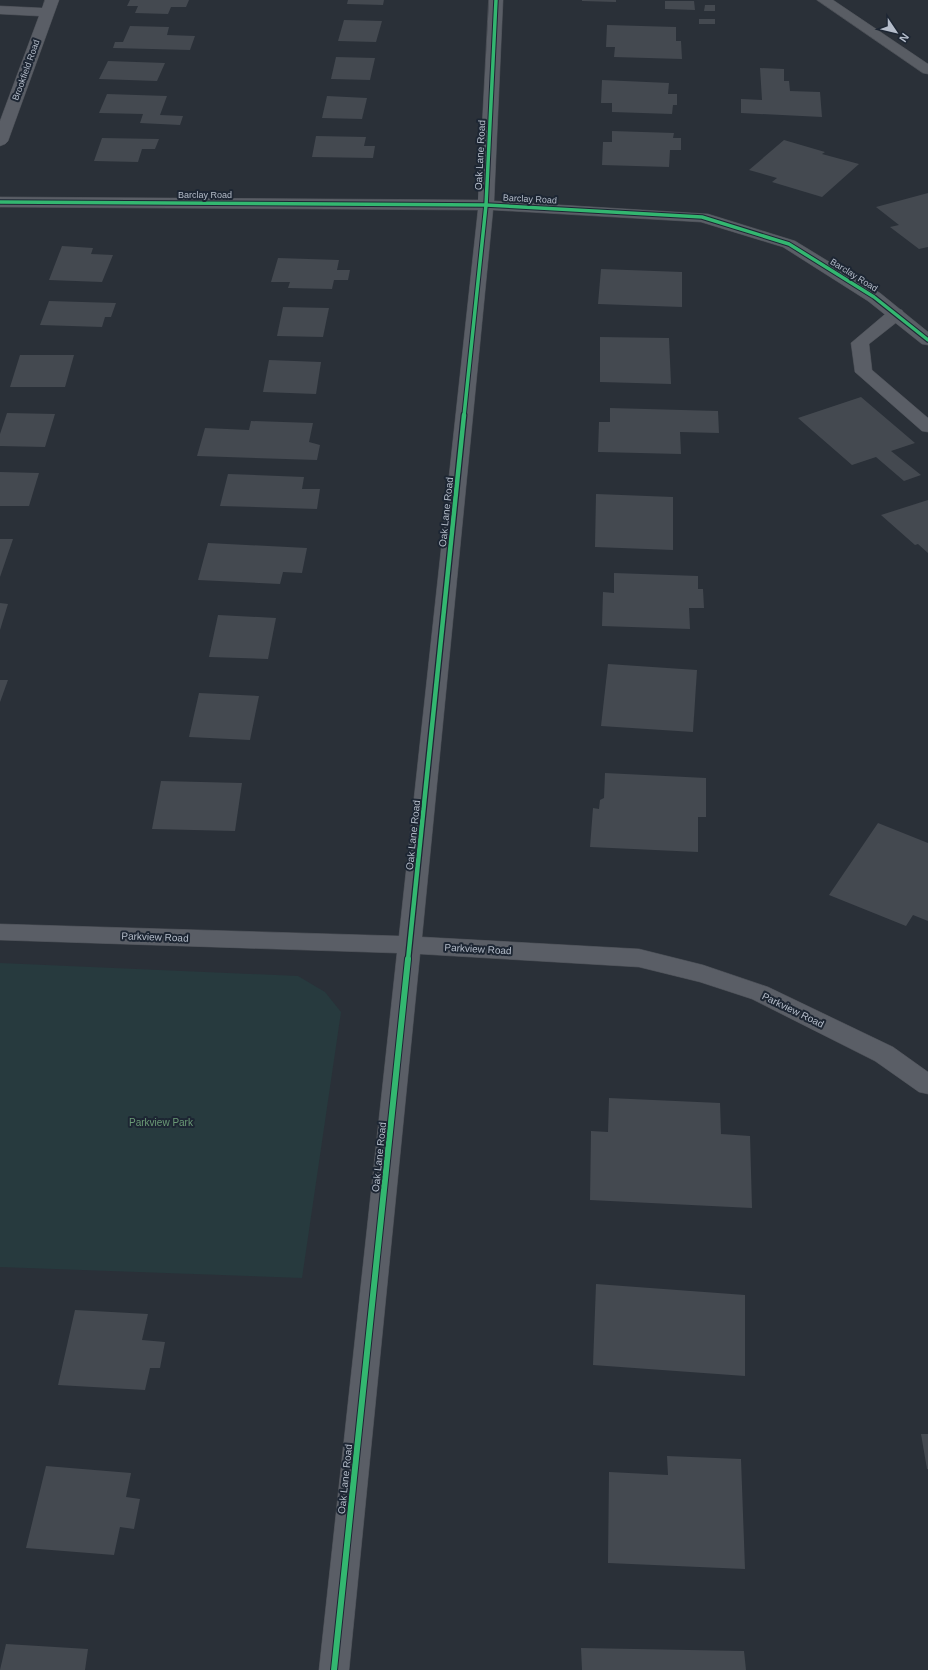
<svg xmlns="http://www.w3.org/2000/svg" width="928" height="1670" font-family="Helvetica,sans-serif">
	<rect width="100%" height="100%" fill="#2a3038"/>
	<polygon fill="#273a3e" points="0,963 298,976 325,992 341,1012 302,1278 0,1267"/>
	<g fill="#444950">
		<polygon points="130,0 189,0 186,7 171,7 168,14 135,13 138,6 127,6"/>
		<polygon points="348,0 384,0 383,5 347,4"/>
		<polygon points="582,0 616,0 616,2 582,1"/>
		<polygon points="665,1 694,1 695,10 665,9"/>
		<polygon points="705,5 715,5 715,11 704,11"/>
		<rect x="699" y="19" width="16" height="5"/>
		<polygon points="344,20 382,21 376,42 338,41"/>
		<polygon points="607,25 676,27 676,41 681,41 682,59 614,57 615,47 606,47"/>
		<polygon points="130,26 169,27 167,35 195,36 190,50 113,48 115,42 123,42"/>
		<polygon points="336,57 375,58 370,80 331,79"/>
		<polygon points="108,61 165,63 157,81 99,79"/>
		<polygon points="760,68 784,69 784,81 789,81 790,91 820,92 822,117 741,113 741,99 762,100"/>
		<polygon points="602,80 669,83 668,94 677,94 677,105 673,105 672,114 612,112 612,103 601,103"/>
		<polygon points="107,94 167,96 160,115 183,116 180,125 140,123 143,114 99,113"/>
		<polygon points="327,96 367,98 362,119 322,118"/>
		<polygon points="612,131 674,133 673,138 681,138 681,150 670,150 669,167 602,165 603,142 612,142"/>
		<polygon points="316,136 366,137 364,146 375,146 373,158 312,157"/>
		<polygon points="102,138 159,139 155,149 142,149 138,162 94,161"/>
		<polygon points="784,140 825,152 822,154 859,164 822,197 772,182 777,178 749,170"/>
		<polygon points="928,193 928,247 919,249 890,227 899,225 876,207"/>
		<polygon points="62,246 93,248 91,254 113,255 102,282 49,280"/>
		<polygon points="278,258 339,260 337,270 350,270 348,280 334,280 332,289 288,288 290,282 271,282"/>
		<polygon points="601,269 682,272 682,307 598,304"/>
		<polygon points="49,301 116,303 111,317 105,317 102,327 40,325"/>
		<polygon points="283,307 329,308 323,337 277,336"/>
		<polygon points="600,337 669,338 671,384 600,382"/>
		<polygon points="20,355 74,355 65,387 10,387"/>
		<polygon points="269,360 321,362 316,394 263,392"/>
		<polygon points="861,397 915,443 891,451 921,475 904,481 876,457 852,465 798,418"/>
		<polygon points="610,408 718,411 719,433 680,432 681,454 598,452 599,422 610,422"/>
		<polygon points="7,413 55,414 45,447 0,446 0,434"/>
		<polygon points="251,421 313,423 309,442 320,445 317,460 197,456 205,428 249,430"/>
		<polygon points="0,472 39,473 29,506 0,506"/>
		<polygon points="228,474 304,477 302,489 320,489 317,509 220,506"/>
		<polygon points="596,494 673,497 673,550 595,547"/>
		<polygon points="928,500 928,553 918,544 915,545 881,515"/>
		<polygon points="0,539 13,539 0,577"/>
		<polygon points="208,543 307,548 302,573 283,572 280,584 198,580"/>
		<polygon points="614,573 698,576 698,589 703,589 704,608 689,608 690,629 602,626 603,592 614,593"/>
		<polygon points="0,603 8,604 0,630"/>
		<polygon points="218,615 276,618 268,659 209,657"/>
		<polygon points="608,664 697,670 693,732 601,726"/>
		<polygon points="0,680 8,680 0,702"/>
		<polygon points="199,693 259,696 250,740 189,737"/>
		<polygon points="605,773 706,778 706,817 698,817 698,852 590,847 593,808 599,809 600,800 604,798"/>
		<polygon points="161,781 242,783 235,831 152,829"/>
		<polygon points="878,823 928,843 928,921 913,915 906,926 829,895"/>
		<polygon points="609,1098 720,1103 721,1134 750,1136 752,1208 590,1200 591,1131 608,1132"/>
		<polygon points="596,1284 745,1295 745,1376 593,1365"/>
		<polygon points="75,1310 148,1314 142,1340 165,1342 160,1368 150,1368 145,1390 58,1385"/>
		<polygon points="921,1434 928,1434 928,1469 927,1469"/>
		<polygon points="667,1456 741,1459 745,1569 608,1563 609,1472 668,1475"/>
		<polygon points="46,1466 131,1473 126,1497 140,1499 134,1529 120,1527 114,1555 26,1548"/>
		<polygon points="6,1644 88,1649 85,1670 0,1670"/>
		<polygon points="581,1648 744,1651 746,1670 582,1670"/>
	</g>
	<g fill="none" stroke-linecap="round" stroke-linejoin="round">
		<defs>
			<polygon id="lane" points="896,309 902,310 904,314 902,318 869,344 872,370 928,418 928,432 922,431 855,372 851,343 890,310"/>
			<g id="street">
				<polygon points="45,0 59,0 8,141 5,144 0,146 0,121 39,16 0,14 0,6 42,8"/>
				<polygon points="489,0 503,0 494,201 708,214 795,241 880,293 928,332 928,345 922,344 868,301 783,247 701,222 493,210 422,937 639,949 703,965 768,987 893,1047 928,1072 928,1094 919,1092 875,1061 752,999 700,982 639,967 420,954 349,1670 319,1670 397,953 0,940 0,924 399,936 478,210 0,207 0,197 478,200"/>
			</g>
			<polygon id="secondary" points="817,0 833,0 928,64 928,74 923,73"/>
		</defs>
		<use href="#lane" stroke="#484c53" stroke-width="1"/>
		<use href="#street" stroke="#484c53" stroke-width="1"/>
		<use href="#secondary" stroke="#484c53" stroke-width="1"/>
		<use href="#lane" fill="#5a5e66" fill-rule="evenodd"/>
		<use href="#street" fill="#5a5e66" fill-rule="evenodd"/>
		<use href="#secondary" fill="#595d64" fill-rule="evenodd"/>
		<defs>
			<g id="cycleway-far2">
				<polyline points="0,202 486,205 702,217 789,244 874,297 928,340"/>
				<polyline points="464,416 486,205 496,0"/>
			</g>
			<polyline id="cycleway-far1" points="408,960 464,415"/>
			<polyline id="cycleway" points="334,1670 408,959"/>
		</defs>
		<use href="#cycleway-far2" stroke="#1d2633" stroke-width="5.5"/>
		<use href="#cycleway-far1" stroke="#1d2633" stroke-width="7"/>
		<use href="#cycleway" stroke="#1d2633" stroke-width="8"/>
		<use href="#cycleway-far2" stroke="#33b770" stroke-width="3.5"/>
		<use href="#cycleway-far1" stroke="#33b770" stroke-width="4.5"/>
		<use href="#cycleway" stroke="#33b770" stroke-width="6"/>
	</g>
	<g text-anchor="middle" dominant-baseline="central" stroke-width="4" stroke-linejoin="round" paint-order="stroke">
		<g font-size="9" fill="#b4bcc9" stroke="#1d2633">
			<text transform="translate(26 70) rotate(-70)">Brookfield Road</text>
			<text x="205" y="195">Barclay Road</text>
			<text transform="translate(530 199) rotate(3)">Barclay Road</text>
			<text transform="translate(854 275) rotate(32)">Barclay Road</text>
		</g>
		<g font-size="10" fill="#b4bcc9" stroke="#1d2633">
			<text transform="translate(480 155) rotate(-87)">Oak Lane Road</text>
			<text transform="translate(446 512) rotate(-84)">Oak Lane Road</text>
			<text transform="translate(413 835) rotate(-84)">Oak Lane Road</text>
			<text transform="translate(155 937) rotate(2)">Parkview Road</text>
			<text transform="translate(478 949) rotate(3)">Parkview Road</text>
			<text transform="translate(793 1010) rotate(26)">Parkview Road</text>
			<text transform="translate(379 1157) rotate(-84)">Oak Lane Road</text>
			<text transform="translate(345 1479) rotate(-84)">Oak Lane Road</text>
		</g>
		<g font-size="10" fill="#6b9a76" stroke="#1d2633">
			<text x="161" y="1122">Parkview Park</text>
		</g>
	</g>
	<g transform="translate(896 32) rotate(125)" stroke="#1d2633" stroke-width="3" paint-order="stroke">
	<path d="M0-3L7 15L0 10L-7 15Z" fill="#b4bcc9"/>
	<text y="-6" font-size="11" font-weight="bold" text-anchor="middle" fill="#b4bcc9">N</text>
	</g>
</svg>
